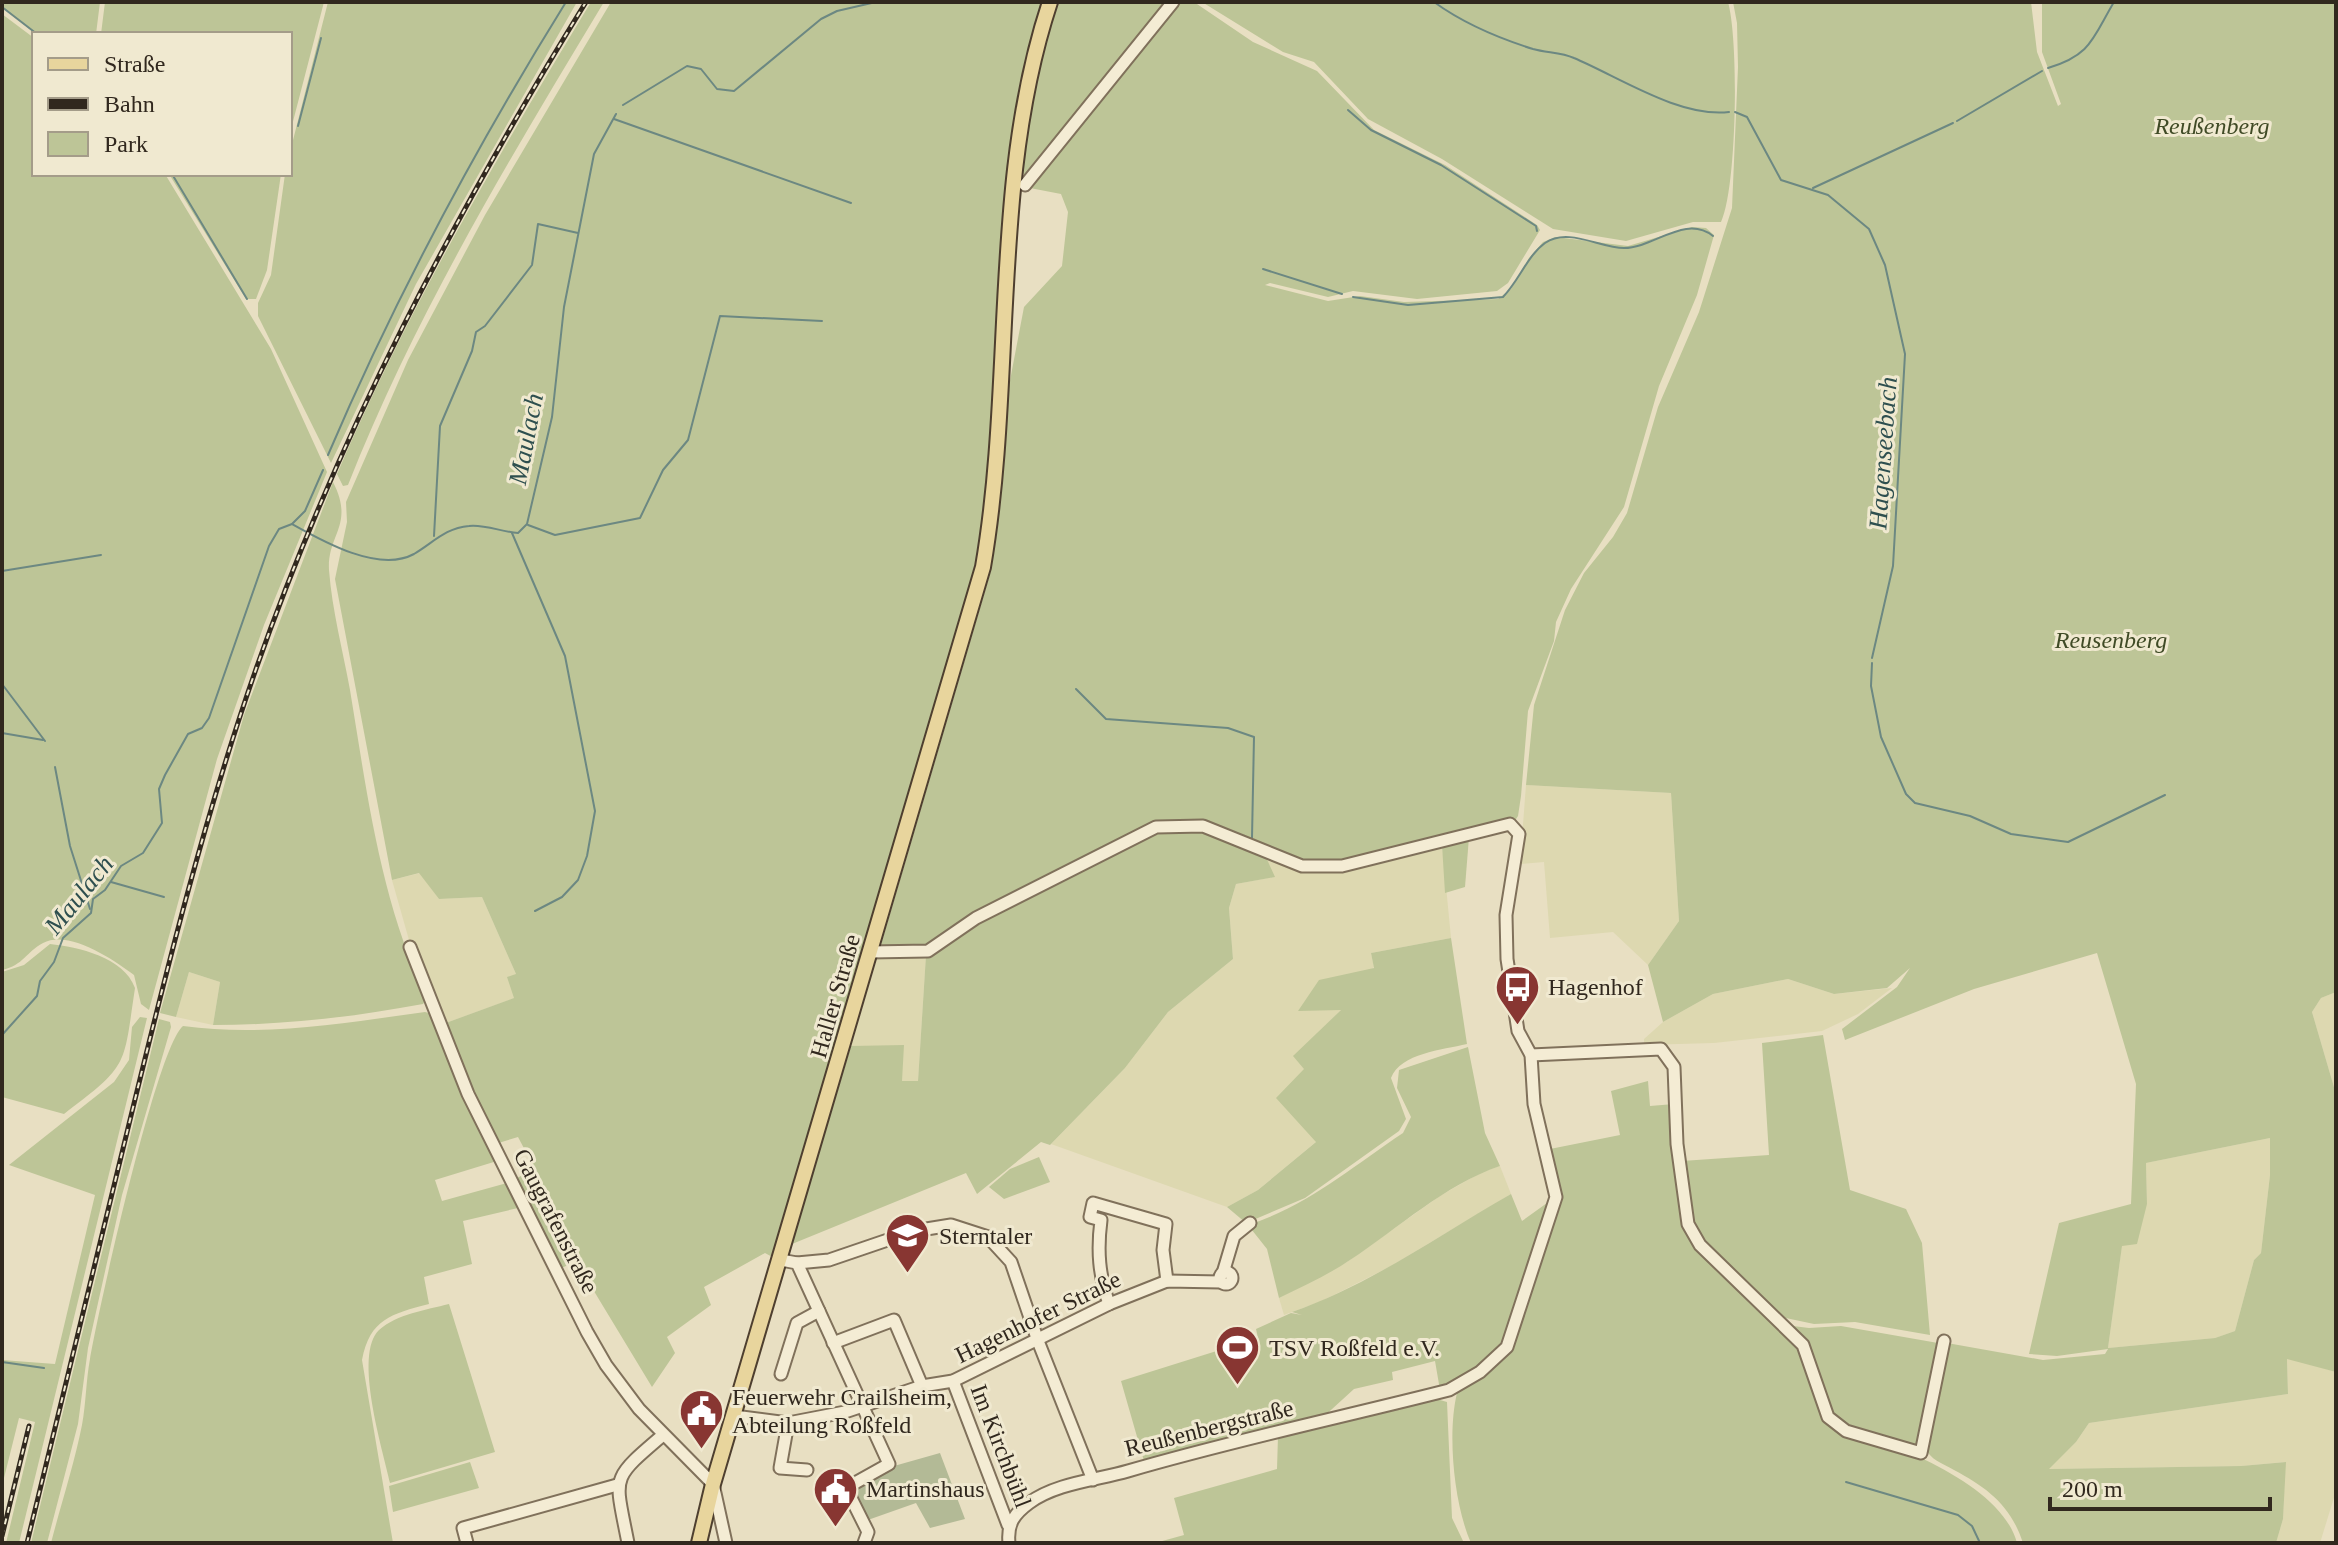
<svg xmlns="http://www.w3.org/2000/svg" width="2338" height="1545" font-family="'Times New Roman',serif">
	<rect width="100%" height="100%" fill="#e8dfc2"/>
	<g fill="#ddd8b0">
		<polygon points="1526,785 1671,793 1679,921 1648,965 1613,932 1550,938 1544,862 1520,864"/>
		<polygon points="1442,845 1451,938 1371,953 1374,967 1342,1009 1294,1056 1305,1069 1317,1141 1258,1190 1227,1207 1051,1144 1125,1068 1168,1012 1233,959 1229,908 1236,884 1274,877 1265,855"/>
		<polygon points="420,873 439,899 482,897 516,974 515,998 443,1024 409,940 392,880"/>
		<polygon points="926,955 918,1081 902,1082 851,1046 877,959"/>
		<polygon points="189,972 220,982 213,1025 176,1017"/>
		<polygon points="1788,979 1834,994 1892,988 1858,1014 1822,1031 1714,1043 1644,1045 1644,1039 1663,1022 1713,994"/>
		<polygon points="2336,992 2336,1094 2312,1012 2321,998"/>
		<polygon points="2270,1138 2270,1175 2261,1253 2254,1260 2235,1331 2215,1338 2108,1348 2122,1245 2147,1204 2146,1163"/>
		<polygon points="1500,1166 1511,1194 1391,1266 1322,1301 1284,1315 1279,1298 1347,1262 1440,1196 1480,1173"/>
		<polygon points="2287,1357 2336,1372 2336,1491 2320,1543 2276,1543 2283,1519 2285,1462 2241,1466 2048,1469 2076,1442 2089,1423 2288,1394"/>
	</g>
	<g fill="#bdc597" fill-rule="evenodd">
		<polygon points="2,2 100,2 96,34 36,34 2,7"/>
		<polygon points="105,2 324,2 290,133 290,34 101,34"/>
		<polygon points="328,2 577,2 416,284 331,463 258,316 258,303 271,275 285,174 290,174 290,152"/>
		<path d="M591 2H604C510 158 415 315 348 485L343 486 337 474C408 309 498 155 591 2Z"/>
		<polygon points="611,2 1047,2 1026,74 988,492 973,583 776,1259 765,1253 704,1287 711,1305 667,1337 675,1353 652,1387 583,1273 573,1263 559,1269 511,1181 535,1169 518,1137 495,1144 443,1024 514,998 507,977 516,974 482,897 439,899 419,873 392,880 335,579 347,522 346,502 408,360 485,215"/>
		<path d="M1056 2H1171L1025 178 1022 171C1030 113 1040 58 1056 2Z"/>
		<polygon points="1180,2 1194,2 1253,42 1317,71 1374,130 1445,165 1537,225 1540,230 1508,283 1497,291 1417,299 1353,291 1328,297 1270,283 1265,285 1328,301 1360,296 1404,302 1498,299 1511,289 1529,258 1543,242 1556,237 1628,246 1692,227 1706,228 1714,235 1697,295 1659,386 1624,507 1571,589 1556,622 1554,641 1528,711 1521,796 1518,816 1514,822 1352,860 1304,862 1219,827 1161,823 1144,827 983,910 922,949 880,948 990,574 997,532 1008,391 1024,307 1062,266 1068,212 1061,194 1030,188"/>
		<path d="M1202 2H1728C1739 41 1737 187 1721 222H1693L1626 241 1553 229 1442 159 1368 119 1314 62 1283 52Z"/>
		<path d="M1733 2H2031L2037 52 2058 106 2061 104 2042 52V2H2336V992L2321 998 2312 1012 2336 1094V1372L2287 1359 2288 1394 2089 1423 2076 1442 2049 1469 2241 1466 2286 1462 2283 1519 2276 1543H2023C2011 1506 1988 1488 1954 1470 1942 1463 1930 1460 1925 1447L1947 1343 2043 1360 2105 1354 2108 1349 2057 1356 2029 1354 2059 1223 2131 1204 2136 1084 2097 953 1974 989 1845 1040 1842 1029 1897 987 1910 968 1887 988 1834 994 1788 979 1713 994 1663 1022 1648 965 1679 921 1671 793 1526 785 1534 705 1565 610 1584 573 1613 537 1627 513 1658 407 1699 312 1732 208 1738 67 1737 23ZM2270 1138V1175L2261 1253 2254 1260 2235 1331 2215 1338 2108 1348 2122 1246 2137 1244 2147 1204 2146 1163Z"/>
		<path d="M2 14 34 38V174H165L271 349 327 472 264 625 217 759 149 1010 141 1004 134 975C114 960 69 929 43 943 26 952 24 965 2 970Z"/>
		<polygon points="169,174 281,174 267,270 256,299 246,299"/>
		<path d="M333 482C355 525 327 534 329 570 332 610 343 651 350 690 367 793 381 904 427 998L423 1004C353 1017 285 1025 213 1025L220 982 189 972 176 1017 160 1013 244 715Z"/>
		<polygon points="1158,829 1203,829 1265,855 1275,877 1236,884 1229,908 1233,959 1168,1012 1125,1068 1050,1145 1041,1142 977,1194 966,1173 792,1244 851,1046 904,1045 902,1081 918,1081 926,955 974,924"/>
		<polygon points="1469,837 1465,887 1445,893 1442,845"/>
		<path d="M1451 938 1467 1044C1442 1050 1401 1053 1391 1078L1406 1119 1399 1131 1305 1198 1246 1223 1227 1207 1258 1190 1316 1142 1276 1098 1304 1069 1293 1056 1341 1010 1298 1011 1319 980 1374 968 1371 953Z"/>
		<path d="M50 944C78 947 124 957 135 988 123 1067 130 1064 64 1114L2 1097V972L24 965Z"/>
		<path d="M425 1012 432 1014 497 1161 435 1180 442 1201 507 1183 518 1208 463 1221 472 1264 424 1277 429 1304C391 1314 370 1319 362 1360L393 1543H51C61 1504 74 1465 82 1425 86 1403 86 1380 90 1359 98 1311 157 1047 183 1026 264 1037 344 1023 425 1012Z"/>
		<polygon points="140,1017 147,1018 19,1543 6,1543 35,1422 19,1418 2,1486 2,1360 55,1364 95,1195 9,1165 114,1082 129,1060 132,1027"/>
		<polygon points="159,1019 170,1022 171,1027 122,1195 88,1348 78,1424 47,1543 31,1543"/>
		<polygon points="1823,1035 1850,1190 1906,1209 1922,1243 1930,1335 1855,1322 1814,1324 1781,1317 1702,1241 1693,1223 1682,1161 1769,1155 1762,1043"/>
		<path d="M1468 1047 1485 1133 1500 1166C1444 1185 1399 1228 1350 1260 1328 1275 1303 1286 1279 1298L1267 1249 1248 1225C1307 1206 1352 1167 1403 1133L1411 1117 1397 1088 1399 1070Z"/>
		<path d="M1648 1081 1650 1106 1674 1104 1688 1232 1803 1349 1826 1418C1881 1441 2000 1479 2017 1543H1471C1454 1505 1447 1434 1457 1393L1501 1362 1515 1339 1560 1204 1550 1149 1620 1135 1611 1091Z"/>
		<polygon points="1039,1157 1050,1182 1004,1199 989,1187 1010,1169"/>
		<path d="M1511 1194 1522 1221 1554 1198 1510 1339 1490 1362 1440 1390 1435 1361 1392 1372 1393 1380 1354 1389 1320 1420 1144 1461 1121 1381 1258 1338 1256 1329 1291 1313 1302 1315 1292 1312C1370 1285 1439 1235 1511 1194Z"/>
		<path d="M449 1304 495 1452 390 1483C383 1450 353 1355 379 1330 397 1314 426 1310 449 1304Z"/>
		<polygon points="1785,1325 1809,1328 1841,1326 1938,1343 1918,1451 1859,1433 1835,1419 1823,1399 1816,1372"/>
		<polygon points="1433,1398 1447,1402 1452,1518 1464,1543 1155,1543 1184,1535 1174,1498 1277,1469 1278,1436"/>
		<polygon points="470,1462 479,1488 393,1512 389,1486"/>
	</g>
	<polygon fill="#b3ba96" points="940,1453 965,1519 930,1528 916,1503 865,1521 849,1490 894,1466"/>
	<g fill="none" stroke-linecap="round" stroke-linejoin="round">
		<g stroke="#6c8882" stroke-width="2">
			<path d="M1434 2C1463 23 1498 38 1533 49 1547 53 1561 52 1574 58 1619 77 1680 118 1729 112"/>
			<polyline points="2,7 37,34"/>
			<path d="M2048 68C2092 55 2093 37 2114 2"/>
			<polyline points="623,105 687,66 701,69 717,89 734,91 821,19 837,11 876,2"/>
			<polyline points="1348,110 1371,130 1441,165 1536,226 1537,231"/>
			<polyline points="1735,112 1747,117 1781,180 1828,195 1869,229 1885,265 1905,354 1893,566 1872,658"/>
			<polyline points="614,119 851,203"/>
			<polyline points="1957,121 2042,71"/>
			<polyline points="298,126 321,38"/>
			<polyline points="172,174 247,299"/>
			<polyline points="1813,188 1953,123"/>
			<polyline points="1263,269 1342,294"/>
			<path d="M1353 297 1408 305 1503 297C1519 281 1527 256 1545 243 1568 227 1600 248 1624 248 1654 248 1685 214 1713 236"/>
			<path d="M328 455C395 298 476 147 566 2"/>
			<path d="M292 524C324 542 379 573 414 554 433 543 445 528 469 526 484 524 502 532 518 533L527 524 552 417 564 307 594 154 616 114"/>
			<polyline points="528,525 555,535 640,518 663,470 688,440 720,316 822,321"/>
			<polyline points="512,533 565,656 595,811 587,856 578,880 562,897 535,911"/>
			<polyline points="434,536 440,426 472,351 476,332 485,326 532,265 538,224 578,233"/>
			<polyline points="2,571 101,555"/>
			<polyline points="1872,663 1871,686 1881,737 1906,794 1915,803 1970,816 2011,834 2068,842 2165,795"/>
			<polyline points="2,684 45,741"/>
			<polyline points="1076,689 1106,719 1228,728 1254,737 1252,838"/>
			<polyline points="2,733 43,740"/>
			<polyline points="55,767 70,846 90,909"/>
			<polyline points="111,882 164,897"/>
			<polyline points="2,1035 37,996 40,981 54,962 63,938 91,913 93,899 105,890 121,866 143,853 162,823 159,789 165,775 188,734 202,728 209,718 269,546 279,529 292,524 305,511 323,470"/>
			<polyline points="2,1362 44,1368"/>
			<polyline points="1846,1482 1958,1515 1972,1526 1980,1543"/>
		</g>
		<defs>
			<g id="minor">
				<polyline points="1025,185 1173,2"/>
				<polyline points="410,947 468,1094 587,1332 606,1365 639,1409 713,1484 726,1543"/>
				<path d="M870 952 928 951 976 918 1156 827 1203 826 1302 866H1342L1510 824 1519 834 1506 915 1507 959 1518 1031 1531 1055 1534 1104 1556 1197 1507 1347 1480 1372 1449 1390C1343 1417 1234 1440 1128 1471 1097 1480 1056 1483 1029 1503 1014 1514 1007 1524 1009 1543"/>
				<polyline points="1531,1055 1661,1049 1674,1067 1677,1144 1688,1224 1700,1245 1803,1345 1828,1417 1846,1431 1921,1453 1944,1341"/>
				<polyline points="781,1260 797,1263 889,1464 846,1488 868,1532 864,1543"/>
				<polyline points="797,1263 829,1260 914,1231 951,1225 988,1237 1011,1262 1038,1341 1093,1480"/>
				<circle cx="1226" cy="1278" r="6"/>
				<polyline points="1223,1273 1234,1236 1250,1223"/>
				<path d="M1109 1304C1099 1275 1097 1251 1101 1220L1090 1217 1093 1203 1166 1224 1163 1250 1167 1281"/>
				<polyline points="833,1343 894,1320 922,1386"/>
				<polyline points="781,1374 797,1323 819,1311"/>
				<polyline points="953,1381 1008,1525"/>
				<polyline points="734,1416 788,1423 845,1412 922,1386 953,1381 1109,1304 1167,1281 1221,1282"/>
				<polyline points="788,1423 780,1468 807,1470"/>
				<polyline points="467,1543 463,1528 617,1485"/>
				<path d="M628 1543C615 1475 609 1481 663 1435"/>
			</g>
			<path id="major" d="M699 1543 713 1484 983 567C1015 381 990 183 1050 2"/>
		</defs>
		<use href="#minor" stroke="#80715b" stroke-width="15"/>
		<use href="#major" stroke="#4e3f2f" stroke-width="18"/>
		<use href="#minor" stroke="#f4ecd4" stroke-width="11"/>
		<use href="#major" stroke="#e8d59d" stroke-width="14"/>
		<defs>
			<g id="rail">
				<polyline points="2,1536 29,1426"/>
				<path d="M27 1543C61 1403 95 1264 129 1124 166 972 204 818 256 669 339 433 455 214 586 2"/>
			</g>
		</defs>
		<use href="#rail" stroke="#31281e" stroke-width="5"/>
		<use href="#rail" stroke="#f0e9d0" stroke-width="2" stroke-dasharray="6" stroke-linecap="butt"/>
	</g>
	<defs>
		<symbol id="bus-pin" viewBox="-11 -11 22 30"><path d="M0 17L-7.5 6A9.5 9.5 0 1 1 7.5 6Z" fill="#883632" stroke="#f0e9d0"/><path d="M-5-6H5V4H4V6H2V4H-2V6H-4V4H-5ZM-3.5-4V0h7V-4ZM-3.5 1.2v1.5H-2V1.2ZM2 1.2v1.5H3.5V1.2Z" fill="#fff"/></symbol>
		<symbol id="school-pin" viewBox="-11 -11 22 30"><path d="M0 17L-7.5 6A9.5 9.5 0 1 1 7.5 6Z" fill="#883632" stroke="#f0e9d0"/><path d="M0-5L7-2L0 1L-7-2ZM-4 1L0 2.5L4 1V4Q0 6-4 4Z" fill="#fff"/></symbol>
		<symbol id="stadium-pin" viewBox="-11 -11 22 30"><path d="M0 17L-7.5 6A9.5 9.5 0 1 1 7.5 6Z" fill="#883632" stroke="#f0e9d0"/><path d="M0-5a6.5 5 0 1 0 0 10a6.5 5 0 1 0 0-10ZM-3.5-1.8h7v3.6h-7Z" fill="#fff"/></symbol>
		<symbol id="civic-pin" viewBox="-11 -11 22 30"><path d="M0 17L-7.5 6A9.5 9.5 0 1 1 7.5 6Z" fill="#883632" stroke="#f0e9d0"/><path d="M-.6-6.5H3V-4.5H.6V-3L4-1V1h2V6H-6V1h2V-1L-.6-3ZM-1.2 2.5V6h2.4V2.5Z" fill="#fff"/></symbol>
	</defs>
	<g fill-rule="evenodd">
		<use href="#bus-pin" x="1492" y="962" width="51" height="69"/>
		<use href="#school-pin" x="882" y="1210" width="51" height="69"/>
		<use href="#stadium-pin" x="1212" y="1322" width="51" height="69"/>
		<use href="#civic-pin" x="676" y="1386" width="51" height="69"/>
		<use href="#civic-pin" x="810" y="1464" width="51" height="69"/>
	</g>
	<g text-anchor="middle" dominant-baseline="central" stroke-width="6" stroke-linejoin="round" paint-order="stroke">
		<g font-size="24" font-style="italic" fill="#404b26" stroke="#f0e9d0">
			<text x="2212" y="126">Reußenberg</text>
			<text x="2111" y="640">Reusenberg</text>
		</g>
		<g font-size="24" fill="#31281e" stroke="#f0e9d0" text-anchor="start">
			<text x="1548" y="987">Hagenhof</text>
			<text x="939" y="1236">Sterntaler</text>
			<text x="1269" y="1348">TSV Roßfeld e.V.</text>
			<text x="732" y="1397">Feuerwehr Crailsheim,<tspan x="732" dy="28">Abteilung Roßfeld</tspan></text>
			<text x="866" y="1489">Martinshaus</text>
		</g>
		<g font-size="24" fill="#31281e" stroke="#f0e9d0">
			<text transform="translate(835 996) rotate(-74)">Haller Straße</text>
			<text transform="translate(556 1221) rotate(63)">Gaugrafenstraße</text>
			<text transform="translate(1038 1317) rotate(-26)">Hagenhofer Straße</text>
			<text transform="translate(1209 1428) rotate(-14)">Reußenbergstraße</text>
			<text transform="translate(1001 1446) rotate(69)">Im Kirchbühl</text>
		</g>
		<g font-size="26" font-style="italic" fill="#2e4f4f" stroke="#f0e9d0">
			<text transform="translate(526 439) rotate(-79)">Maulach</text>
			<text transform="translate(1883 453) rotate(-86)">Hagenseebach</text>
			<text transform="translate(79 895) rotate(-51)">Maulach</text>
		</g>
	</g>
	<rect width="2338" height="1545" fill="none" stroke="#31281e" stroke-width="8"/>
	<rect x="32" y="32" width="260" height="144" fill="#f0e9d0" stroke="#a49c89" stroke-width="2"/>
	<rect x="48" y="58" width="40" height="12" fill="#e8d59d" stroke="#a49c89" stroke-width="2"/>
	<text x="104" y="72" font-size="24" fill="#31281e">Straße</text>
	<rect x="48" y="98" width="40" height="12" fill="#31281e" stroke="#a49c89" stroke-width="2"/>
	<text x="104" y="112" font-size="24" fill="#31281e">Bahn</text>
	<rect x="48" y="132" width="40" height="24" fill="#bdc597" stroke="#a49c89" stroke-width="2"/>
	<text x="104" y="152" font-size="24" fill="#31281e">Park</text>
	<path d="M2050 1497v12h220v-12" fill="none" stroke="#31281e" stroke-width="4"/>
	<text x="2062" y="1497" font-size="24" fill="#31281e" stroke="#f0e9d0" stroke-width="6" paint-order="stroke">200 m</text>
</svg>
